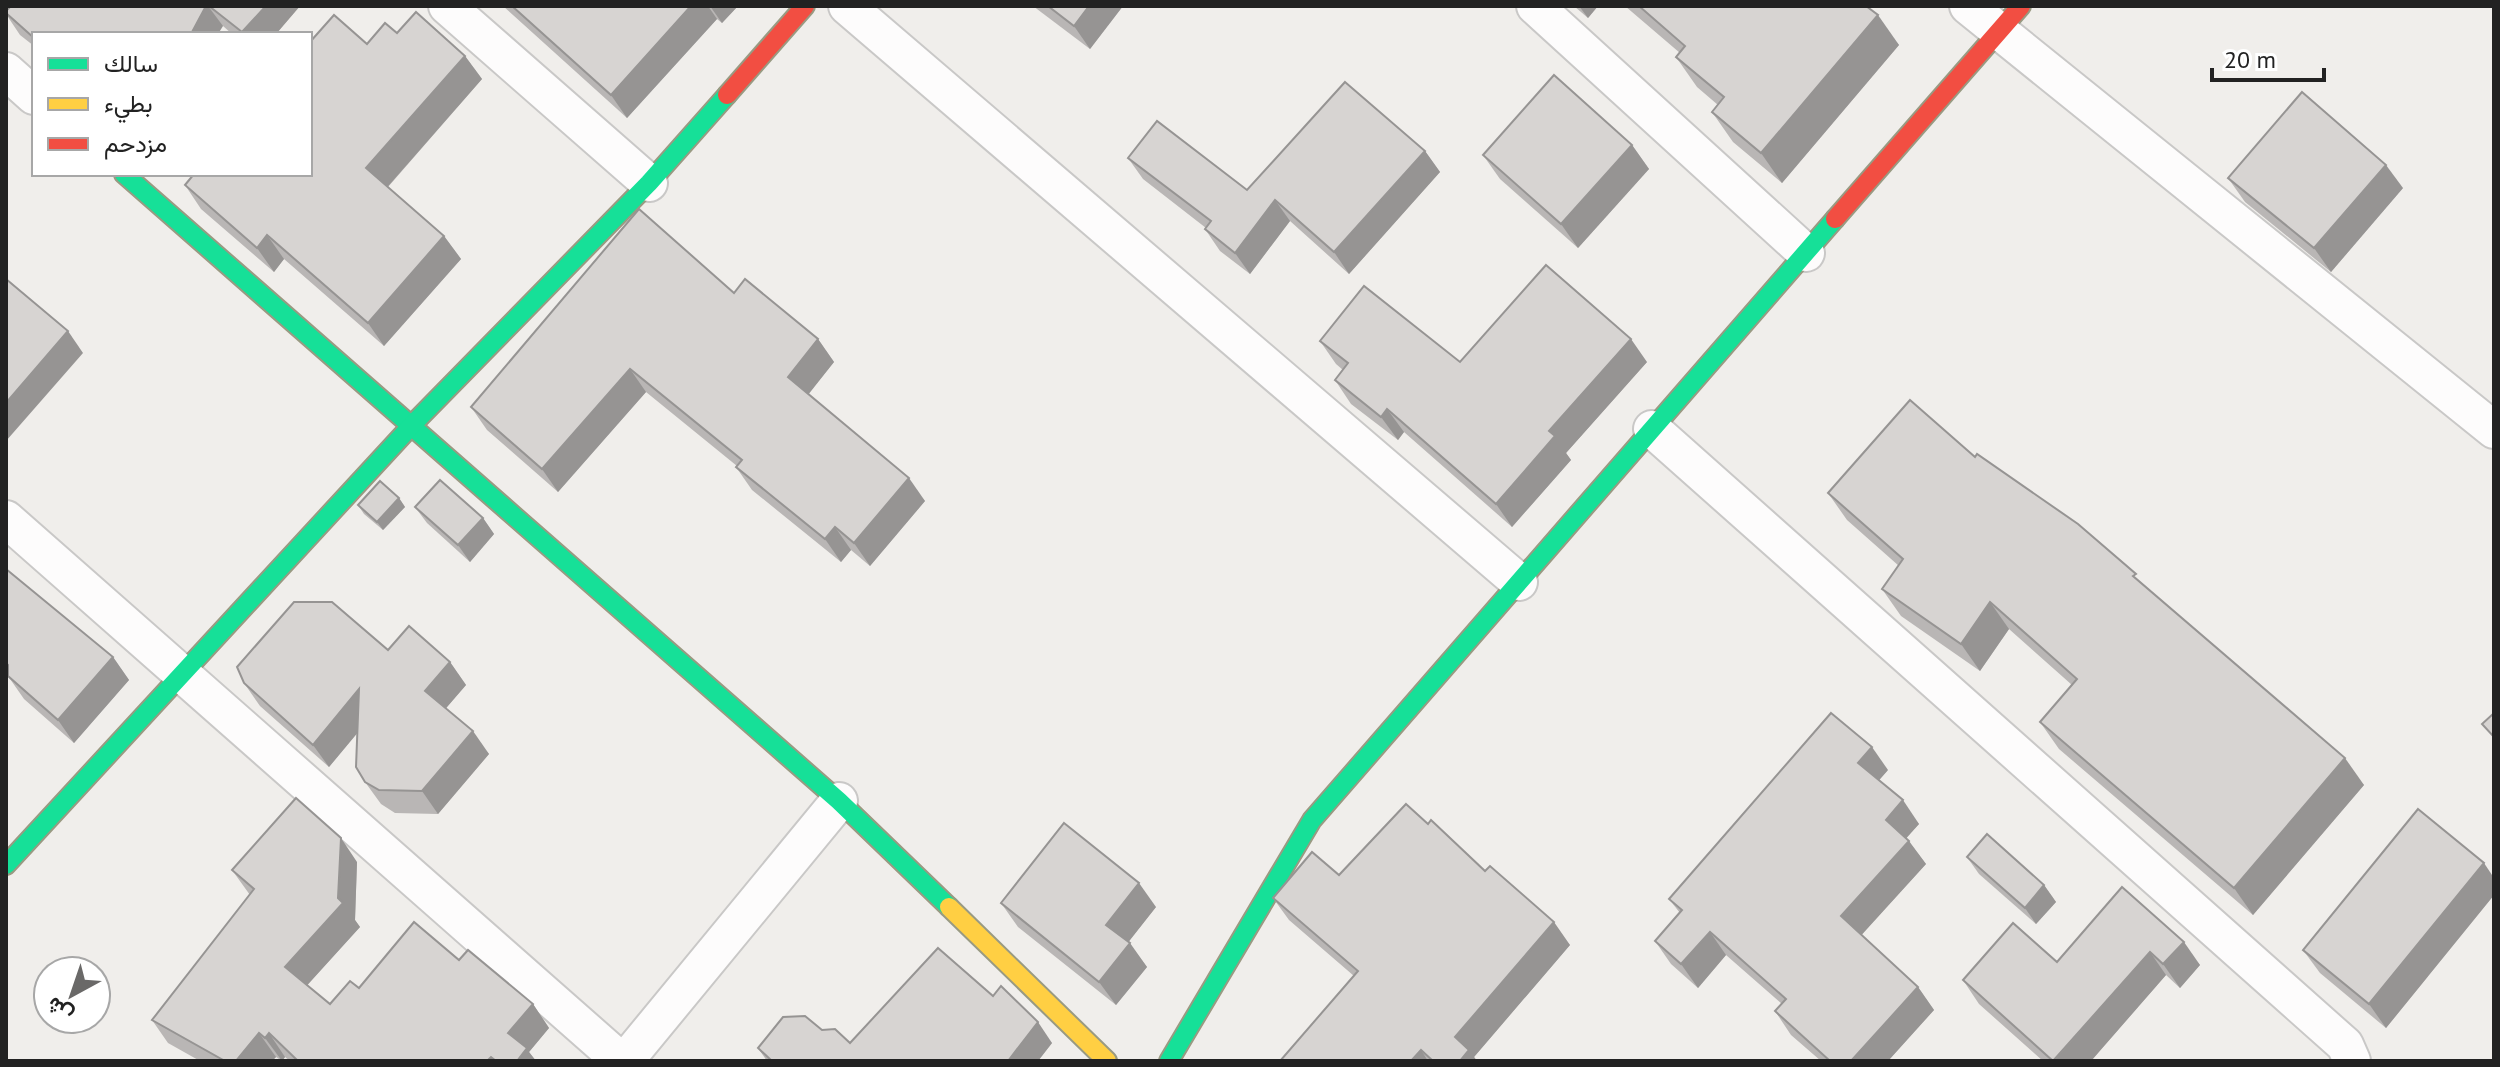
<svg xmlns="http://www.w3.org/2000/svg" width="2500" height="1067" font-family="'PT Sans',Vazirmatn,sans-serif">
	<rect width="100%" height="100%" fill="#f0eeeb"/>
	<g fill="none" stroke-linecap="round" stroke-linejoin="round">
		<defs>
			<g id="street">
				<polyline points="447,6 649,183"/>
				<polyline points="847,6 1519,582"/>
				<polyline points="1535,6 1806,253"/>
				<polyline points="1968,6 2494,430"/>
				<polyline points="6,71 34,96"/>
				<polyline points="1652,429 2345,1045 2352,1061"/>
				<polyline points="6,519 621,1061"/>
				<polyline points="625,1061 839,801"/>
			</g>
			<g id="fast">
				<polyline points="124,174 839,801 949,907"/>
				<polyline points="6,865 412,425 649,183 727,95"/>
				<polyline points="1169,1061 1312,820 1835,219"/>
			</g>
			<polyline id="slow" points="949,907 1107,1061"/>
			<g id="jam">
				<polyline points="727,95 805,6"/>
				<polyline points="1835,219 2021,6"/>
			</g>
		</defs>
		<use href="#street" stroke="#c9c8c7" stroke-width="40"/>
		<use href="#fast" stroke="#999a82" stroke-width="22"/>
		<use href="#slow" stroke="#999a82" stroke-width="22"/>
		<use href="#jam" stroke="#999a82" stroke-width="22"/>
		<use href="#street" stroke="#fdfcfc" stroke-width="36"/>
		<use href="#fast" stroke="#16e098" stroke-width="18"/>
		<use href="#slow" stroke="#ffcf43" stroke-width="18"/>
		<use href="#jam" stroke="#f24e42" stroke-width="18"/>
	</g>
	<g fill="#b9b6b5">
		<polygon points="6,6 300,6 276,34 232,34 223,26 34,34 34,46 20,35 6,14 8,9"/>
		<polygon points="503,6 738,6 722,23 717,19 627,118"/>
		<polygon points="1033,6 1123,6 1090,49"/>
		<polygon points="1574,6 1598,6 1588,18"/>
		<polygon points="1625,6 1866,6 1899,45 1782,183 1733,142 1712,112 1718,105 1697,87 1676,57 1680,53"/>
		<polygon points="397,33 465,56 482,79 388,187 444,236 461,259 384,346 284,259 274,272 201,209 185,185 367,44"/>
		<polygon points="1632,145 1649,169 1578,248 1500,179 1483,155"/>
		<polygon points="1425,151 1440,172 1349,274 1290,221 1250,274 1220,251 1205,229 1206,228 1143,179 1128,158 1247,190"/>
		<polygon points="2228,178 2403,188 2331,272 2245,202"/>
		<polygon points="734,293 818,339 834,362 808,394 925,501 870,566 851,550 841,562 752,490 736,467 737,466 646,392 558,492 487,430 471,407"/>
		<polygon points="1320,341 1460,362 1647,362 1566,453 1571,460 1512,527 1404,432 1398,440 1351,404 1335,380 1343,370 1336,364"/>
		<polygon points="1975,457 2144,585 2364,785 2253,915 2059,749 2040,722 2072,685 2009,629 1980,671 1901,616 1882,589 1899,566 1847,520 1828,493"/>
		<polygon points="399,498 405,507 383,530 364,514 358,505"/>
		<polygon points="415,507 483,518 494,534 470,562 427,523"/>
		<polygon points="6,569 113,657 129,680 74,743 24,699 8,676 8,673 6,672"/>
		<polygon points="388,650 450,662 466,685 446,708 489,754 438,814 395,813 381,804 365,782 357,733 329,767 260,706 244,683"/>
		<polygon points="1888,770 1879,780 1919,824 1906,838 1926,864 1861,935 1918,987 1934,1010 1888,1061 1821,1061 1791,1035 1775,1011 1782,1004 1726,955 1698,988 1671,964 1655,941 1680,913 1669,899"/>
		<polygon points="1428,824 1485,871 1570,945 1474,1057 1477,1061 1280,1061 1354,976 1289,920 1273,898 1339,875"/>
		<polygon points="1967,857 2044,885 2056,902 2036,924 1979,874"/>
		<polygon points="357,862 355,920 360,927 307,985 330,1004 359,988 459,960 533,1004 549,1028 529,1052 536,1061 290,1061 285,1057 282,1061 276,1057 272,1061 200,1061 168,1043 152,1020 250,895 232,870"/>
		<polygon points="2494,878 2494,895 2386,1028 2320,973 2303,950"/>
		<polygon points="2122,887 2200,965 2180,988 2166,975 2091,1061 2043,1061 1979,1004 1963,980 2057,962"/>
		<polygon points="1001,903 1156,907 1128,942 1147,967 1116,1005 1018,927"/>
		<polygon points="993,996 1052,1043 1038,1061 767,1061 758,1048 850,1043"/>
	</g>
	<g fill="#969493">
		<polygon points="206,6 208,6 223,26 218,34 191,34"/>
		<polygon points="266,6 300,6 276,34 243,34 242,32"/>
		<polygon points="691,6 708,6 717,19 627,118 611,95"/>
		<polygon points="710,6 738,6 722,23"/>
		<polygon points="1089,6 1123,6 1090,49 1074,26"/>
		<polygon points="1579,6 1598,6 1588,18"/>
		<polygon points="1878,15 1899,45 1782,183 1761,153"/>
		<polygon points="465,56 482,79 383,192 366,168"/>
		<polygon points="1632,145 1649,169 1578,248 1561,224"/>
		<polygon points="1425,151 1440,172 1349,274 1334,252"/>
		<polygon points="2386,165 2403,188 2331,272 2314,248"/>
		<polygon points="1275,200 1290,221 1250,274 1235,253"/>
		<polygon points="267,235 284,259 274,272 257,248"/>
		<polygon points="444,236 461,259 384,346 368,323"/>
		<polygon points="68,331 83,353 6,441 6,403"/>
		<polygon points="818,339 834,362 804,400 788,377"/>
		<polygon points="1631,339 1647,362 1566,453 1571,460 1512,527 1496,504 1549,431"/>
		<polygon points="630,369 646,392 558,492 542,469"/>
		<polygon points="1387,409 1404,432 1398,440 1381,417"/>
		<polygon points="909,478 925,501 870,566 854,543"/>
		<polygon points="399,498 405,507 383,530 377,522"/>
		<polygon points="483,518 494,534 470,562 458,545"/>
		<polygon points="835,527 851,550 841,562 825,539"/>
		<polygon points="1990,602 2009,629 1980,671 1961,644"/>
		<polygon points="113,657 129,680 74,743 58,720"/>
		<polygon points="450,662 466,685 441,714 425,691"/>
		<polygon points="359,689 375,712 329,767 313,745"/>
		<polygon points="473,731 489,754 438,814 422,791"/>
		<polygon points="1872,747 1888,770 1874,786 1858,763"/>
		<polygon points="2345,758 2364,785 2253,915 2234,888"/>
		<polygon points="1903,800 1919,824 1902,843 1886,820"/>
		<polygon points="341,838 357,862 355,920 360,927 302,991 285,967 338,898"/>
		<polygon points="1909,841 1926,864 1857,940 1841,916"/>
		<polygon points="2484,863 2494,878 2494,895 2386,1028 2369,1004"/>
		<polygon points="1139,883 1156,907 1123,949 1106,925"/>
		<polygon points="2044,885 2056,902 2036,924 2025,908"/>
		<polygon points="1554,922 1570,945 1474,1057 1477,1061 1460,1061 1455,1037"/>
		<polygon points="1710,932 1726,955 1698,988 1681,964"/>
		<polygon points="2184,942 2200,965 2180,988 2163,964"/>
		<polygon points="1130,943 1147,967 1116,1005 1099,982"/>
		<polygon points="2150,952 2166,975 2091,1061 2054,1061"/>
		<polygon points="1918,987 1934,1010 1888,1061 1851,1061"/>
		<polygon points="533,1004 549,1028 529,1052 536,1061 517,1061 508,1033"/>
		<polygon points="1038,1022 1052,1043 1038,1061 1008,1061"/>
		<polygon points="259,1033 276,1057 272,1061 236,1061"/>
		<polygon points="269,1033 285,1057 282,1061 265,1038"/>
		<polygon points="1421,1050 1428,1061 1411,1061"/>
	</g>
	<g fill="#d7d4d2" stroke="#969493" stroke-width="2">
		<polygon points="11,6 206,6 191,34 34,34 34,38 6,13 6,11"/>
		<polygon points="209,6 266,6 242,32"/>
		<polygon points="512,6 691,6 611,95"/>
		<polygon points="1048,6 1089,6 1074,26"/>
		<polygon points="1639,6 1866,6 1878,15 1761,153 1712,112 1724,97 1676,57 1685,46"/>
		<polygon points="416,12 465,56 366,168 444,236 368,323 267,235 257,248 185,185 194,174 310,174 310,42 334,15 367,44 385,23 397,33"/>
		<polygon points="1554,75 1632,145 1561,224 1483,155"/>
		<polygon points="1345,82 1425,151 1334,252 1275,200 1235,253 1205,229 1211,221 1128,158 1157,121 1247,190"/>
		<polygon points="2302,92 2386,165 2314,248 2228,178"/>
		<polygon points="639,209 734,293 745,279 818,339 788,377 909,478 854,543 835,527 825,539 736,467 742,460 630,369 542,469 471,407"/>
		<polygon points="1546,265 1631,339 1549,431 1555,436 1496,504 1387,409 1381,417 1335,380 1348,363 1320,341 1364,286 1460,362"/>
		<polygon points="6,279 68,331 6,403"/>
		<polygon points="1910,400 1975,457 1977,454 2078,524 2136,574 2133,576 2345,758 2234,888 2040,722 2077,679 1990,602 1961,644 1882,589 1903,559 1828,493"/>
		<polygon points="440,480 483,518 458,545 415,507"/>
		<polygon points="380,481 399,498 377,522 358,505"/>
		<polygon points="6,569 113,657 58,720 8,676 8,665 6,663"/>
		<polygon points="294,602 332,602 388,650 409,626 450,662 425,691 473,731 422,791 379,790 365,782 356,767 359,689 313,745 244,683 237,667"/>
		<polygon points="1831,713 1872,747 1858,763 1903,800 1886,820 1909,841 1841,916 1918,987 1851,1061 1830,1061 1775,1011 1786,999 1710,932 1681,964 1655,941 1682,910 1669,899"/>
		<polygon points="2494,713 2494,737 2482,724"/>
		<polygon points="296,798 341,838 338,898 343,903 285,967 330,1004 350,981 359,988 414,922 459,960 468,950 533,1004 508,1033 527,1048 517,1061 496,1061 491,1057 487,1061 298,1061 269,1033 265,1038 259,1033 236,1061 225,1061 152,1020 254,889 232,870"/>
		<polygon points="1406,804 1428,824 1431,820 1485,871 1490,866 1554,922 1455,1037 1469,1050 1460,1061 1433,1061 1421,1050 1411,1061 1280,1061 1358,971 1273,898 1312,852 1339,875"/>
		<polygon points="2418,809 2484,863 2369,1004 2303,950"/>
		<polygon points="1064,823 1139,883 1106,925 1130,943 1099,982 1001,903"/>
		<polygon points="1987,834 2044,885 2025,908 1967,857"/>
		<polygon points="2122,887 2184,942 2163,964 2150,952 2053,1061 1963,980 2013,923 2057,962"/>
		<polygon points="938,948 993,996 1001,986 1038,1022 1008,1061 772,1061 758,1048 783,1017 805,1016 822,1030 835,1029 850,1043"/>
	</g>
	<rect width="2500" height="1067" fill="none" stroke="#222222" stroke-width="16"/>
	<rect x="32" y="32" width="280" height="144" fill="#ffffff" stroke="#a7a7a7" stroke-width="2"/>
	<rect x="48" y="58" width="40" height="12" fill="#16e098" stroke="#a7a7a7" stroke-width="2"/>
	<text x="104" y="72" font-size="24" fill="#222222">سالك</text>
	<rect x="48" y="98" width="40" height="12" fill="#ffcf43" stroke="#a7a7a7" stroke-width="2"/>
	<text x="104" y="112" font-size="24" fill="#222222">بطيء</text>
	<rect x="48" y="138" width="40" height="12" fill="#f24e42" stroke="#a7a7a7" stroke-width="2"/>
	<text x="104" y="152" font-size="24" fill="#222222">مزدحم</text>
	<g transform="translate(72 995) rotate(220)"><circle r="38" fill="#ffffff" stroke="#a7a7a7" stroke-width="2"/>
	<path d="M0-6L14 30L0 20L-14 30Z" fill="#6a6968"/>
	<text y="-12" font-size="22" font-weight="bold" text-anchor="middle" fill="#222222">ش</text>
	</g>
	<path d="M2212 68v12h112v-12" fill="none" stroke="#222222" stroke-width="4"/>
	<text x="2224" y="68" font-size="24" fill="#222222" stroke="#ffffff" stroke-width="6" paint-order="stroke">20 m</text>
</svg>
